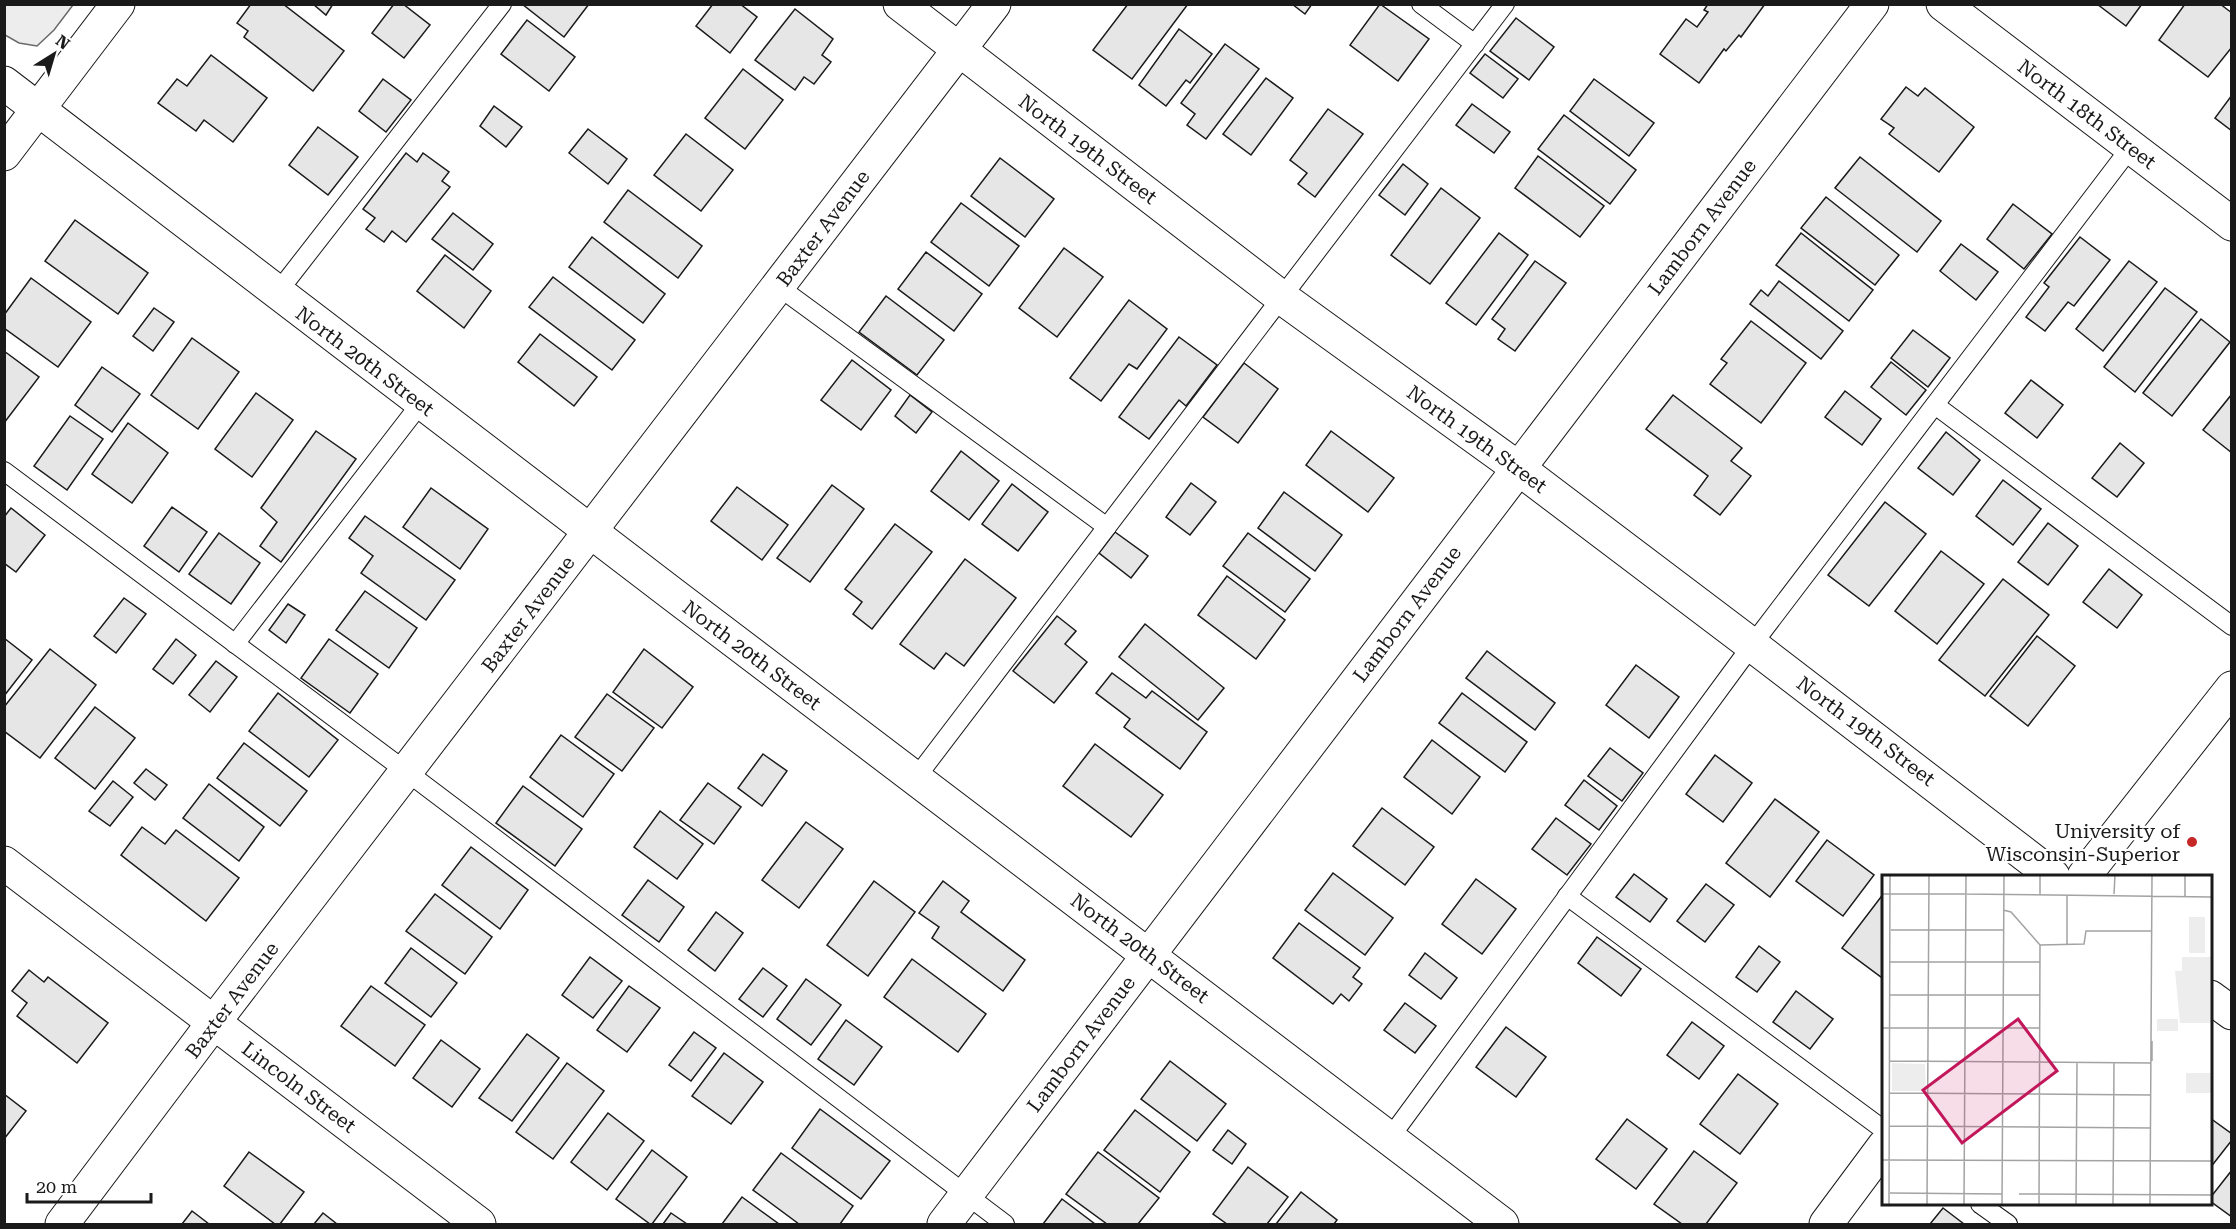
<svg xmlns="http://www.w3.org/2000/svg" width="2236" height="1229" font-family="'Roboto Serif',serif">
	<rect width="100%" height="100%" fill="#fff"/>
	<polygon fill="#ededed" stroke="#6a6a6a" stroke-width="1.5" points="4,5 5,4 73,5 54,30 37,46 19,43 5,35"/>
	<g fill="#e6e6e6" stroke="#1a1a1a" stroke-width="1.5">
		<polygon points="251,4 283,4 344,51 313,91 244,37 248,31 237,23"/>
		<polygon points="313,4 333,4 326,15"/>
		<polygon points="394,4 403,4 430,25 404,58 372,33"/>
		<polygon points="522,4 589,4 564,37"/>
		<polygon points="713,4 740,4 757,17 730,53 696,26"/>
		<polygon points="1128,4 1188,4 1132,79 1093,50"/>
		<polygon points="1292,4 1312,4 1305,14"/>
		<polygon points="1380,4 1429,39 1398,81 1350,45"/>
		<polygon points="1708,4 1765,4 1741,37 1739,35 1726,51 1724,49 1699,83 1660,54 1686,19 1697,27 1708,12 1704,10"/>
		<polygon points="2097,4 2142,4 2126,26"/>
		<polygon points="2185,4 2220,4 2232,13 2232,47 2208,77 2159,40"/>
		<polygon points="795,9 833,39 822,55 831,62 814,84 804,77 795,90 755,60"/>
		<polygon points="1516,18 1554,47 1529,80 1490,51"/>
		<polygon points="527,20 575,57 549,91 501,54"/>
		<polygon points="1179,29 1212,54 1190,83 1186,80 1166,106 1139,85"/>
		<polygon points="1225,44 1259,69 1206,139 1187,125 1195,114 1181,103"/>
		<polygon points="1485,54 1518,79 1503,98 1470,73"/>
		<polygon points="211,55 267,98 233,142 204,120 196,131 158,103 177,79 187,86"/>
		<polygon points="743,69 783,100 745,149 705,118"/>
		<polygon points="1266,78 1293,98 1251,155 1223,134"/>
		<polygon points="383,79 411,100 386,132 359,111"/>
		<polygon points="1594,79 1654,123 1629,156 1570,111"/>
		<polygon points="1906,87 1918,96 1925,88 1974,127 1939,172 1889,134 1894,128 1881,119"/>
		<polygon points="2232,95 2232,131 2215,118"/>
		<polygon points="1472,104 1510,132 1494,153 1456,125"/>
		<polygon points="494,106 522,127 506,147 480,126"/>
		<polygon points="1328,109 1363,134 1315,197 1298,184 1307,173 1290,160"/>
		<polygon points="1564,115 1636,170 1610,204 1538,149"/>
		<polygon points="318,127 358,157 328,195 289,165"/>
		<polygon points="588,129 627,159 608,184 569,153"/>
		<polygon points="686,134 733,170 701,211 654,175"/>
		<polygon points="406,153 417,162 423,153 449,172 442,181 450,187 406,242 392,231 384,242 366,229 375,218 363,209"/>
		<polygon points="1538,156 1604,206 1580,237 1515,188"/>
		<polygon points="1860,157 1941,221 1917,252 1835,188"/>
		<polygon points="1000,158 1054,199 1025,237 971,196"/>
		<polygon points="1403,164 1428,184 1405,215 1379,195"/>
		<polygon points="1441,188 1480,218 1430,284 1391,255"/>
		<polygon points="628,190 702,246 678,278 604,222"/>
		<polygon points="1826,197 1899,255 1875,285 1801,228"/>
		<polygon points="961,203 1019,246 989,286 931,242"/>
		<polygon points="2013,204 2052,234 2024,269 1987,239"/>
		<polygon points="453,213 493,244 473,270 432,239"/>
		<polygon points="75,220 148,273 118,314 45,261"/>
		<polygon points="1499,233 1528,255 1476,325 1446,303"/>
		<polygon points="1801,233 1873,290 1849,321 1776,265"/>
		<polygon points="592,237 665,294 643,323 569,267"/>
		<polygon points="2080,237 2110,260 2074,306 2068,302 2045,331 2026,317 2049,287 2044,283"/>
		<polygon points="1961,244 1998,272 1976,300 1940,271"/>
		<polygon points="1064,248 1103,277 1057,337 1019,308"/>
		<polygon points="926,252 982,294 954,331 898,289"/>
		<polygon points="445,255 491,291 464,328 417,291"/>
		<polygon points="1535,261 1566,283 1515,351 1498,339 1505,329 1492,319"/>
		<polygon points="2129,261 2157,282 2103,351 2076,329"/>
		<polygon points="553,277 635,340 612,370 529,307"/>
		<polygon points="31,278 91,322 58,367 4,328 4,315"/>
		<polygon points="1779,281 1843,331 1821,359 1750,304 1761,290 1768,296"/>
		<polygon points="2165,288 2197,312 2135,392 2104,367"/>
		<polygon points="886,296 944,340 917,375 859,332"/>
		<polygon points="1129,300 1167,329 1137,369 1129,364 1101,401 1070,378"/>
		<polygon points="154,308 174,322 153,351 133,336"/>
		<polygon points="2201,319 2230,342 2172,416 2143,393"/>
		<polygon points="1751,321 1806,363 1761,423 1710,384 1727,363 1721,359"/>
		<polygon points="1913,330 1950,358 1928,387 1891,358"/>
		<polygon points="540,334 597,377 574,406 518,362"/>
		<polygon points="1179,337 1217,365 1186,406 1179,400 1149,439 1119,417"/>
		<polygon points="192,338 239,372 198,429 151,395"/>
		<polygon points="4,351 39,377 4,423"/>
		<polygon points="852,360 891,390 861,430 821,400"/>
		<polygon points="1891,362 1926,390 1906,415 1871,387"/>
		<polygon points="1244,363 1278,389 1238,443 1203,417"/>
		<polygon points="102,367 140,394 112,432 75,405"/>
		<polygon points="2031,380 2063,405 2037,438 2005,413"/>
		<polygon points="1845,391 1881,419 1862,445 1825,417"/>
		<polygon points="256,393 293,420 252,477 215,449"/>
		<polygon points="2232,394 2232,453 2203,430"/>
		<polygon points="910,395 932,412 916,433 895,416"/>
		<polygon points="1673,395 1742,448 1731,461 1751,476 1720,515 1694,495 1708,476 1646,429"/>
		<polygon points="70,416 103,439 67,490 34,466"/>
		<polygon points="128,423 168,453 132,503 92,474"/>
		<polygon points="316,431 356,459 281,562 260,546 277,522 261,508"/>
		<polygon points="1331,431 1394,478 1368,512 1306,465"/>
		<polygon points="1946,432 1980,460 1953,495 1918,468"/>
		<polygon points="2120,443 2144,463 2117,497 2092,478"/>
		<polygon points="961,451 999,481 969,520 931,491"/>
		<polygon points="2003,480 2041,509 2013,545 1976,516"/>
		<polygon points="1191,483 1216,502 1190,535 1166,517"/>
		<polygon points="1012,484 1048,512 1018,551 982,524"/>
		<polygon points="832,485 864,509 810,582 777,558"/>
		<polygon points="737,487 788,525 762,560 711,521"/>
		<polygon points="431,488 488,529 460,569 403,527"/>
		<polygon points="1284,492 1342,535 1315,571 1258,528"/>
		<polygon points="1885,502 1926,534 1869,606 1828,575"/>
		<polygon points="172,507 207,532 179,572 144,546"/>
		<polygon points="11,508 45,535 16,572 4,563 4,517"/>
		<polygon points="365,516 455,580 426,620 361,573 373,556 349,538"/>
		<polygon points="2048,523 2078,546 2048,585 2018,562"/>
		<polygon points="895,524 932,552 872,629 853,614 862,602 845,589"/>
		<polygon points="1115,532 1148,556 1131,578 1099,553"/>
		<polygon points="219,533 260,563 231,604 189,574"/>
		<polygon points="1248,533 1310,579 1285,612 1223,566"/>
		<polygon points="1941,551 1984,584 1937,644 1895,611"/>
		<polygon points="965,559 1016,598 964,666 946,653 934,669 900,644"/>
		<polygon points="2109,569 2142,595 2117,628 2083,602"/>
		<polygon points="1227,576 1285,620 1256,659 1198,615"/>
		<polygon points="2003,579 2049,615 1985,696 1939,660"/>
		<polygon points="365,591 417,628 389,668 336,630"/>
		<polygon points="124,598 146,614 116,653 94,636"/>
		<polygon points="288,604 305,615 286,643 269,630"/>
		<polygon points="1057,616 1076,631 1065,644 1087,662 1054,703 1013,671"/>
		<polygon points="1145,624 1224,688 1198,720 1119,657"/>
		<polygon points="2037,636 2075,666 2028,726 1990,696"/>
		<polygon points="4,638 32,660 4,696"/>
		<polygon points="176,639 196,655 173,684 153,669"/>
		<polygon points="329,639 378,674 350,713 301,678"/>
		<polygon points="50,649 96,685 40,758 4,731 4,707"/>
		<polygon points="644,649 693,687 662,728 613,692"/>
		<polygon points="1487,651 1555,703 1535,730 1466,678"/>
		<polygon points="216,661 237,677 210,712 189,695"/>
		<polygon points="1636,665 1679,697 1649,738 1606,705"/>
		<polygon points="1112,673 1146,698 1152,691 1207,732 1180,769 1124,727 1130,719 1096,693"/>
		<polygon points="278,693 338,740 309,777 249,731"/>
		<polygon points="1462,693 1527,742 1505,772 1439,723"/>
		<polygon points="607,694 654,728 622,771 575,737"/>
		<polygon points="95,707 135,738 95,789 55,758"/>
		<polygon points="561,735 614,774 583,817 530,777"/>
		<polygon points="1432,740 1480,777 1452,814 1404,777"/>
		<polygon points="244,743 307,791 280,826 217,778"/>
		<polygon points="1095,744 1163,795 1131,837 1063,786"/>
		<polygon points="1610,748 1643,773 1622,801 1588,776"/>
		<polygon points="763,754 787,771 762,806 738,788"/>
		<polygon points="1715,755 1752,783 1723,822 1686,794"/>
		<polygon points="146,769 167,785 155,800 134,783"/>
		<polygon points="1584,780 1617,806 1599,830 1565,805"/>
		<polygon points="113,781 133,797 110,826 89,811"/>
		<polygon points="708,783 741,807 714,844 680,820"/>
		<polygon points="209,784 264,827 239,861 183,818"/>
		<polygon points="523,786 582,829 555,866 496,823"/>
		<polygon points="1775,799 1819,832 1770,897 1726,863"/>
		<polygon points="1382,808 1434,847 1405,885 1353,846"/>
		<polygon points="660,811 703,844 677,879 634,847"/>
		<polygon points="1556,818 1591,844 1567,875 1532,849"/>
		<polygon points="806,822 843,849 799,908 762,880"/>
		<polygon points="142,827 165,844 176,830 239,878 206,921 121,855"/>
		<polygon points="1827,840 1874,875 1843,916 1796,881"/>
		<polygon points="471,847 528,890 500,929 442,885"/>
		<polygon points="1333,873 1393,918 1365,955 1305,910"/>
		<polygon points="1634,874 1667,899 1650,922 1616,897"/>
		<polygon points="1476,879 1516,909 1482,954 1442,924"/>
		<polygon points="648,880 684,907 659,942 622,915"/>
		<polygon points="874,881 915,912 868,976 827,945"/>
		<polygon points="943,881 969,901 961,912 1025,960 1003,991 932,938 939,927 919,913"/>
		<polygon points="1706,884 1734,905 1705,942 1677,921"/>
		<polygon points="1884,893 1884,975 1881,977 1842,948"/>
		<polygon points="435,894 492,937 465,974 406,931"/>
		<polygon points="716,912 743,933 715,971 688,950"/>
		<polygon points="1299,923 1360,968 1353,977 1362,984 1349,1001 1341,994 1333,1004 1273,958"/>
		<polygon points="1597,937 1641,969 1621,996 1578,963"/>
		<polygon points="1759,946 1780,962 1757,992 1736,977"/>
		<polygon points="411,948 457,983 431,1017 385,983"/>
		<polygon points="1425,953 1457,978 1441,999 1409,975"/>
		<polygon points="590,957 622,981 593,1018 562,995"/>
		<polygon points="912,959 986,1014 958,1052 884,997"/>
		<polygon points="763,968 787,986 763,1017 739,999"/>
		<polygon points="29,970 44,982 48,977 108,1023 77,1063 17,1016 27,1003 12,991"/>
		<polygon points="806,979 841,1005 811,1045 777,1019"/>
		<polygon points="371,986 425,1025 395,1066 341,1026"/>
		<polygon points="629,986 660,1008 627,1052 597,1030"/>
		<polygon points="1796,991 1833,1019 1810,1049 1773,1022"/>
		<polygon points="1405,1003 1436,1026 1415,1053 1384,1030"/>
		<polygon points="846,1020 882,1047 854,1085 818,1059"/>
		<polygon points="1692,1022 1724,1046 1699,1079 1667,1055"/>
		<polygon points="1506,1027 1546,1057 1516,1097 1476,1067"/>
		<polygon points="694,1032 716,1048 691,1081 669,1065"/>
		<polygon points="527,1034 559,1058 512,1121 479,1098"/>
		<polygon points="441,1040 480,1069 452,1107 413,1078"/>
		<polygon points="724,1053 763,1082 731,1124 692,1096"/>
		<polygon points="1170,1061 1226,1104 1197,1141 1141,1099"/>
		<polygon points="567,1063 604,1091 553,1159 516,1132"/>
		<polygon points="1738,1074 1778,1104 1740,1154 1700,1124"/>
		<polygon points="4,1094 26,1111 4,1139"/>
		<polygon points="820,1109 890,1161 861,1199 792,1148"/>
		<polygon points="1135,1110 1190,1152 1160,1192 1104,1150"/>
		<polygon points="608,1113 644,1141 607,1190 571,1162"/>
		<polygon points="2210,1118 2232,1134 2232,1140 2210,1168"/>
		<polygon points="1627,1119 1667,1149 1636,1189 1596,1159"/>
		<polygon points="1228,1130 1246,1144 1232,1164 1213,1150"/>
		<polygon points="652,1150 687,1177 652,1224 650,1224 616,1199"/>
		<polygon points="1694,1151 1737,1183 1706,1224 1682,1224 1654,1204"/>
		<polygon points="249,1152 304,1192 280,1224 275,1224 224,1186"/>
		<polygon points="1098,1152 1159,1198 1138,1224 1107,1224 1066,1194"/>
		<polygon points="781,1153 853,1206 840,1224 799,1224 753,1190"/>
		<polygon points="1248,1167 1288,1197 1267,1224 1227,1224 1213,1214"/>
		<polygon points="2232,1170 2232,1217 2210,1201 2210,1198"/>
		<polygon points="1301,1192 1337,1220 1334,1224 1276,1224"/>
		<polygon points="742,1197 779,1224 722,1224"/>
		<polygon points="1062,1199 1095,1224 1043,1224"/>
		<polygon points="1943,1208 1964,1224 1930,1224"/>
		<polygon points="192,1211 209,1224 182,1224"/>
		<polygon points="323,1213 337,1224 314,1224"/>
		<polygon points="671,1213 687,1224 663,1224"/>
	</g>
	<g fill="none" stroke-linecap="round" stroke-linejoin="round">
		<defs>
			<g id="service">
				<polyline points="1421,4 1475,44"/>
				<polyline points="779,287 1107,527"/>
				<polyline points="277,293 502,4"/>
				<polyline points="1935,405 2232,626"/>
				<polyline points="4,471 407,772 1005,1224"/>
				<polyline points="235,644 421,403"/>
				<polyline points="915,779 1505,4"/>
				<polyline points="1567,896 1884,1130"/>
				<polyline points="1389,1139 1752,645 2131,147"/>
				<polyline points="1980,1204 2008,1224"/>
			</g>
			<g id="minor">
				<polyline points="900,4 1281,297 1518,468 1752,645 2053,876"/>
				<polyline points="1943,4 2232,224"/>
				<path d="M4 83C501 466 1003 844 1502 1224"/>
				<polyline points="4,154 118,4"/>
				<polyline points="4,863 479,1224"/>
				<polyline points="2084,876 2232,688"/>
				<polyline points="2210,997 2232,1013"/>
				<polyline points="62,1224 214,1022 994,4"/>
				<polyline points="944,1224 1872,4"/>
				<polyline points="1826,1224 1884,1146"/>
			</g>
		</defs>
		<use href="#service" stroke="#1a1a1a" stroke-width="20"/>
		<use href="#minor" stroke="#1a1a1a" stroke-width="35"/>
		<use href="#service" stroke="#fff" stroke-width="18"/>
		<use href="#minor" stroke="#fff" stroke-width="33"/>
	</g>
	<circle fill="#c62828" stroke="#fff" stroke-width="2" cx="2192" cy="842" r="6"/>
	<g text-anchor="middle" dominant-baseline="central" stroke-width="4.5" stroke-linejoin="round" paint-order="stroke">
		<g font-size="20" fill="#1a1a1a" stroke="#fff">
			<text transform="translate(2087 114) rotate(37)">North 18th Street</text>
			<text transform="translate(1088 149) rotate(37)">North 19th Street</text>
			<text transform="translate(1702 227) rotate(-53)">Lamborn Avenue</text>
			<text transform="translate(823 228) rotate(-53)">Baxter Avenue</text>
			<text transform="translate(365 361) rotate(37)">North 20th Street</text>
			<text transform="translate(1477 439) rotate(36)">North 19th Street</text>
			<text transform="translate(528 614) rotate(-53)">Baxter Avenue</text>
			<text transform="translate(1407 614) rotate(-53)">Lamborn Avenue</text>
			<text transform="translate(752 655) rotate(37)">North 20th Street</text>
			<text transform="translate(1866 731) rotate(37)">North 19th Street</text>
			<text transform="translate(1140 948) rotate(37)">North 20th Street</text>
			<text transform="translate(232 1000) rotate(-53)">Baxter Avenue</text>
			<text transform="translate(1081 1044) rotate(-53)">Lamborn Avenue</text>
			<text transform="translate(299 1087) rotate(37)">Lincoln Street</text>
		</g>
		<g font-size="20" fill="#1a1a1a" stroke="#fff" text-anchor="end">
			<text x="2180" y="831">University of<tspan x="2180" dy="23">Wisconsin-Superior</tspan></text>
		</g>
	</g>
	<g transform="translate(1882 875)">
		<rect width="330" height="330" fill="#fff"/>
		<path d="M307 42H323V78H307ZM300 82H330V148H298L293 96H300ZM275 144H296V156H275ZM10 188 43 189 44 216H10ZM304 198H330V218H304Z" fill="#ededed"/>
		<path fill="none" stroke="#a3a3a3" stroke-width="1.5" d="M0 19H83M81 19 330 22M158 19V0M232 19 233 0M303 22V0M121 35 129 37 158 70M9 55H121M185 69V20M158 70 202 69 204 56H270M8 87H158M8 120H158M0 153H158M7 186 269 188M270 186V166M7 218 269 220M7 251 269 253M0 285 330 286M8 318 120 319M137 319 330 320M7 330 8 0M45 330 47 0M82 330 84 0M120 330 122 0M157 330 158 70M194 330 195 187M231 330 232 187M268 330 270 0"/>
		<path fill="#c2185b" fill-opacity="0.15" stroke="#c2185b" stroke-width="3" d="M136 144 175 196 80 268 41 215Z"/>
		<rect width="330" height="330" fill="none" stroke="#1a1a1a" stroke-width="3"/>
	</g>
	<rect width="2236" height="1229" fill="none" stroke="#1a1a1a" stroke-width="12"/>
	<g transform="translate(54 54) rotate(37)" stroke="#ffffff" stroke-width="4.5" paint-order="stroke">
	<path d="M0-4.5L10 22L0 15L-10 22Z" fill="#1a1a1a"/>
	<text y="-9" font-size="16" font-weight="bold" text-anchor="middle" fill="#1a1a1a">N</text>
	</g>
	<path d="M27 1193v9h124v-9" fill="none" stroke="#1a1a1a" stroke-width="3"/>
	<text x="36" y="1193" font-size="18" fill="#1a1a1a" stroke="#ffffff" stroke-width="4.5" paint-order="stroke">20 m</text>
</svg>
